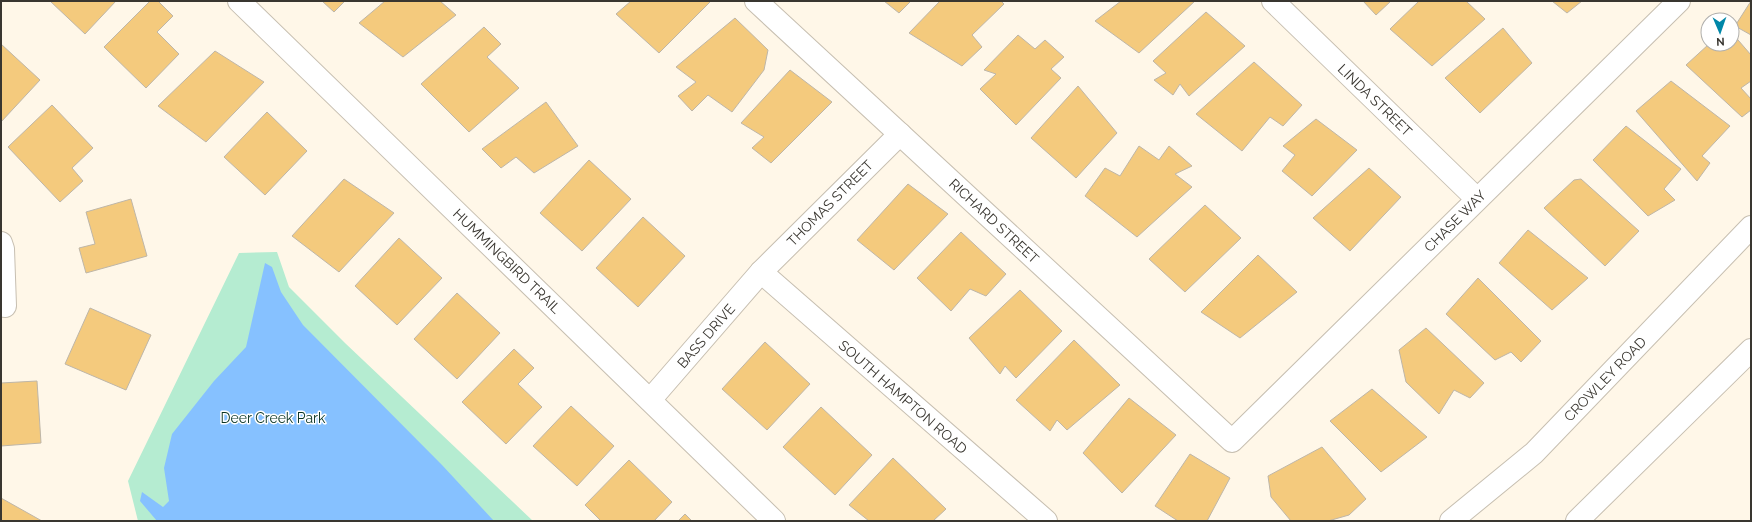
<svg xmlns="http://www.w3.org/2000/svg" width="1752" height="522" font-family="Raleway,sans-serif">
	<rect width="100%" height="100%" fill="#fff7e8"/>
	<polygon fill="#b5ecd1" points="277,252 289,287 345,343 533,521 138,521 128,481 239,253"/>
	<polygon fill="#86c1ff" points="265,263 272,267 281,292 303,325 442,465 494,521 157,521 140,501 142,492 163,507 169,501 164,468 172,434 214,381 246,347"/>
	<g fill="#f4ca7d" stroke="#beb6a8">
		<polygon points="50,1 116,1 85,34"/>
		<polygon points="150,1 158,1 173,16 157,32 179,54 146,88 104,47"/>
		<polygon points="322,1 345,1 334,12"/>
		<polygon points="385,1 440,1 456,15 403,57 359,23"/>
		<polygon points="631,1 711,1 659,53 616,14"/>
		<polygon points="884,1 911,1 899,13"/>
		<polygon points="940,1 1001,1 1004,4 972,35 982,47 962,66 909,33"/>
		<polygon points="1121,1 1195,1 1139,53 1095,21"/>
		<polygon points="1363,1 1391,1 1376,15"/>
		<polygon points="1419,1 1466,1 1485,19 1432,66 1390,29"/>
		<polygon points="1552,1 1582,1 1567,13"/>
		<polygon points="1751,1 1751,35 1735,26"/>
		<polygon points="1206,12 1245,46 1189,96 1180,84 1173,95 1154,80 1166,73 1153,61"/>
		<polygon points="735,18 768,50 764,70 732,112 708,95 692,111 678,96 696,82 676,67"/>
		<polygon points="484,27 501,44 487,57 519,88 469,132 421,84"/>
		<polygon points="1503,28 1532,63 1480,113 1445,78"/>
		<polygon points="1732,33 1751,55 1751,81 1741,88 1751,99 1751,110 1742,117 1686,65 1709,44 1732,44"/>
		<polygon points="1018,35 1035,49 1045,40 1064,57 1051,69 1061,78 1016,125 980,89 996,74 984,70"/>
		<polygon points="1,44 40,80 1,122"/>
		<polygon points="215,51 264,82 206,142 158,106"/>
		<polygon points="1254,62 1302,105 1283,126 1270,117 1242,151 1196,114"/>
		<polygon points="790,70 832,102 771,163 752,148 764,137 741,123"/>
		<polygon points="1671,81 1730,126 1702,156 1710,163 1697,181 1636,111"/>
		<polygon points="1078,86 1117,133 1076,178 1031,138"/>
		<polygon points="546,102 578,146 534,173 516,157 501,168 482,149"/>
		<polygon points="52,105 93,148 72,168 83,181 60,202 8,147"/>
		<polygon points="267,112 307,151 265,195 224,157"/>
		<polygon points="1316,119 1357,150 1312,196 1282,171 1295,155 1283,146"/>
		<polygon points="1626,126 1681,169 1664,189 1675,200 1648,216 1593,160"/>
		<polygon points="1139,146 1159,160 1169,146 1192,166 1175,174 1192,187 1137,237 1085,196 1105,168 1120,176"/>
		<polygon points="589,160 631,199 582,251 540,213"/>
		<polygon points="1369,168 1401,197 1350,251 1313,218"/>
		<polygon points="344,179 394,213 339,272 292,236"/>
		<polygon points="1581,179 1639,231 1605,266 1544,208 1574,180"/>
		<polygon points="908,184 948,214 894,270 857,240"/>
		<polygon points="131,199 147,256 86,273 79,248 95,244 86,212"/>
		<polygon points="1205,205 1241,238 1185,292 1149,259"/>
		<polygon points="643,217 685,256 638,307 596,268"/>
		<polygon points="1528,230 1588,278 1552,310 1499,263"/>
		<polygon points="961,232 1006,274 986,296 970,289 951,311 917,278"/>
		<polygon points="399,238 442,278 397,325 355,286"/>
		<polygon points="1258,255 1297,292 1240,338 1201,312"/>
		<polygon points="1478,278 1541,341 1521,362 1511,352 1495,360 1446,314"/>
		<polygon points="1020,290 1062,331 1016,378 1005,366 1000,374 969,338"/>
		<polygon points="457,293 500,333 457,379 414,339"/>
		<polygon points="90,308 151,335 126,390 65,364"/>
		<polygon points="1426,328 1484,383 1470,398 1454,390 1439,414 1406,382 1399,350"/>
		<polygon points="1074,340 1120,385 1067,430 1057,420 1050,431 1016,400"/>
		<polygon points="765,342 810,384 767,430 722,389"/>
		<polygon points="514,349 534,368 518,384 542,407 506,444 462,402"/>
		<polygon points="37,381 41,443 1,446 1,383"/>
		<polygon points="1372,389 1427,437 1381,472 1330,421"/>
		<polygon points="1129,398 1176,435 1122,493 1083,453"/>
		<polygon points="571,406 614,446 577,486 533,446"/>
		<polygon points="821,407 872,455 835,495 783,447"/>
		<polygon points="1322,447 1366,499 1349,515 1328,521 1291,521 1271,497 1268,476"/>
		<polygon points="1190,454 1230,478 1207,521 1178,521 1155,506"/>
		<polygon points="893,458 946,509 933,521 869,521 849,505"/>
		<polygon points="629,460 672,502 654,521 601,521 585,505"/>
		<polygon points="1,498 42,521 1,521"/>
		<polygon points="685,514 692,521 678,521"/>
	</g>
	<g fill="none" stroke-linecap="round" stroke-linejoin="round">
		<defs>
			<g id="minor">
				<polyline points="239,1 774,521"/>
				<polyline points="756,1 1232,441 1679,1"/>
				<polyline points="1273,1 1477,199"/>
				<polyline points="1,243 3,249 5,306"/>
				<polyline points="761,272 1046,521"/>
				<polyline points="650,400 761,272 900,134"/>
			</g>
			<g id="major">
				<polyline points="1451,521 1534,453 1751,227"/>
				<polyline points="1577,521 1751,350"/>
			</g>
		</defs>
		<use href="#minor" stroke="#c7bfb1" stroke-width="24"/>
		<use href="#major" stroke="#c7bfb1" stroke-width="24"/>
		<use href="#minor" stroke="#fff" stroke-width="22"/>
		<use href="#major" stroke="#fff" stroke-width="22"/>
	</g>
	<g text-anchor="middle" dominant-baseline="central" stroke-width="3" stroke-linejoin="round" paint-order="stroke">
		<g font-size="14" fill="#393630" stroke="#fff">
			<text transform="translate(1375 100) rotate(44)">LINDA STREET</text>
			<text transform="translate(830 203) rotate(-45)">THOMAS STREET</text>
			<text transform="translate(994 221) rotate(43)">RICHARD STREET</text>
			<text transform="translate(1455 221) rotate(-45)">CHASE WAY</text>
			<text transform="translate(507 261) rotate(44)">HUMMINGBIRD TRAIL</text>
			<text transform="translate(706 336) rotate(-49)">BASS DRIVE</text>
			<text transform="translate(1605 379) rotate(-46)">CROWLEY ROAD</text>
			<text transform="translate(903 397) rotate(41)">SOUTH HAMPTON ROAD</text>
		</g>
		<g font-size="14" fill="#093423" stroke="#fff">
			<text x="273" y="418">Deer Creek Park</text>
		</g>
	</g>
	<rect width="1752" height="522" fill="none" stroke="#393630" stroke-width="4"/>
	<g transform="translate(1720 32) rotate(178)"><circle r="19" fill="#ffffff" stroke="#b0afac"/>
	<path d="M0-3L7 15L0 10L-7 15Z" fill="#0087a8"/>
	<text y="-6" font-size="11" font-weight="bold" text-anchor="middle" fill="#393630">N</text>
	</g>
</svg>
